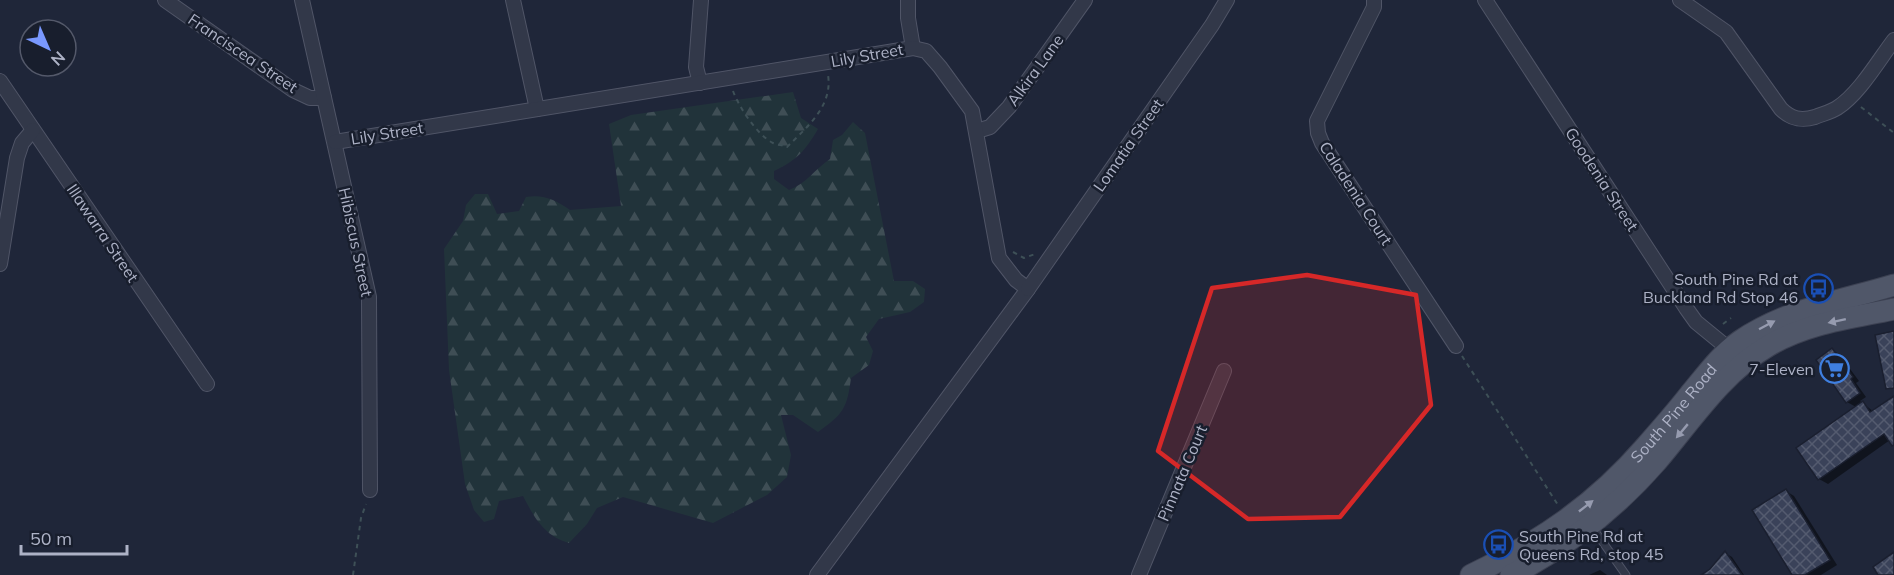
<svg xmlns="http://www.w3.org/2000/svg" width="1894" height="575" font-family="Mulish,sans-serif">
	<defs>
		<pattern id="forest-firs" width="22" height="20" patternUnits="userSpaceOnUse" patternTransform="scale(1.5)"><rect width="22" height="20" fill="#21333a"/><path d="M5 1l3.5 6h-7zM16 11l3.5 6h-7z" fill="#3f4e55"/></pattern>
		<pattern id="building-cross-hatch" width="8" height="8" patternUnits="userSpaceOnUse" patternTransform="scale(1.5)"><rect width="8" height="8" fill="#3a4259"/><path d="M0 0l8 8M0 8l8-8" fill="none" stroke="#545b6f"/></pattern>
	</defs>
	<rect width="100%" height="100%" fill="#1f2639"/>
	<path fill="url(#forest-firs)" d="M793 92 801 118 818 129C805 151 797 160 774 171V179L789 190C806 184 815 169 830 159L833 140 842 135 853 122 865 133 894 281H913L925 289 924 302 910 312 879 319 866 337 873 351 869 365 851 378C847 409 843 414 818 432L793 415H781L791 455 787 477 767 495 713 523 623 497 597 508 587 524 569 543C544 536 534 517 523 496L499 501 494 519 484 522 474 510 465 484 449 370 444 249 463 221 466 205 475 194H488L497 214 519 211 526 197C543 194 556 200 570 210L621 206 609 124 631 115Z"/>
	<g fill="#0007">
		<polygon points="1832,350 1839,354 1859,381 1856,383 1866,397 1860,401 1874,412 1894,398 1894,445 1890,440 1828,484 1819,479 1798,448 1856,407 1847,402 1818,361"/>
		<polygon points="1786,491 1794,496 1837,565 1821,575 1794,575"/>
		<polygon points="1725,553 1732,557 1744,575 1704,575 1711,570"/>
		<polygon points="1600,570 1607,575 1589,575"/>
	</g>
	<g fill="url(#building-cross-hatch)" stroke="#1a1f2f" stroke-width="1.5">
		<polygon points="1894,331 1894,388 1886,389 1875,335"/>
		<polygon points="1832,348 1853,377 1851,379 1860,393 1846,403 1816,360"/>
		<polygon points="1894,396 1894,445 1892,446 1884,434 1818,480 1796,448 1863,401 1870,412"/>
		<polygon points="1786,489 1830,560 1805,575 1792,575 1752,510"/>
		<polygon points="1725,551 1742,575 1701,575 1710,569"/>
		<polygon points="1894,552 1894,575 1878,575 1873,567"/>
	</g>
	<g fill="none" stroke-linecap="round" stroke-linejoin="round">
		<defs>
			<polyline id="service" points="1592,527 1626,575"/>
			<g id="minor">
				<polyline points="165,0 293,90 310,98 324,98"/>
				<polyline points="302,0 369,297 370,490"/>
				<polyline points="513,0 537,109"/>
				<polyline points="908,0 908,18 913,48"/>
				<polyline points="1374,0 1374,7 1317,121 1318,133 1322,143 1456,346"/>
				<polyline points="1485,0 1686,308 1696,322 1729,349"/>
				<path d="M1680 0 1726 32 1781 109C1791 119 1801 121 1815 117 1822 114 1831 112 1837 108 1859 94 1878 61 1894 40"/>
				<polyline points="0,81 207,384"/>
				<polyline points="700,83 696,67 701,0"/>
				<polyline points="977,131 990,127 1009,107 1085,0"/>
				<polyline points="335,142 913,48 926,51 940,67 972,111 999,258 1016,280 1028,289 817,575"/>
				<polyline points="0,264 17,158 22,143 33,130"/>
				<polyline points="1028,289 1212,25 1227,0"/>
				<polyline points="1139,575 1224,371"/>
			</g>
			<g id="primary">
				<path id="s1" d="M1471 575C1540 542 1595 505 1646 446 1661 429 1676 412 1690 394 1706 375 1720 355 1740 341 1787 309 1841 301 1894 285"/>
				<path d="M1511 575C1567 547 1616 508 1657 461 1691 421 1722 373 1768 346 1806 323 1851 318 1894 309"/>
			</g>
		</defs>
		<use href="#service" stroke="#505567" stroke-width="9"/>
		<use href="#minor" stroke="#505567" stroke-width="16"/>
		<use href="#primary" stroke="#3c4152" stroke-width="23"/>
		<g stroke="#3e5057" stroke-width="2" stroke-dasharray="4.5 4.5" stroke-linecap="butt">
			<path d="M733 91C739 107 757 135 773 143 777 145 783 145 787 147 807 127 833 106 828 75"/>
			<polyline points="1861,107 1894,133"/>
			<polyline points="1013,252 1024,258 1035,254"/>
			<polyline points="1723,324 1731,318"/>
			<polyline points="1462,356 1558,505"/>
			<polyline points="353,575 361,518 366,504"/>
		</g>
		<use href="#service" stroke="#323849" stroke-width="7"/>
		<use href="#minor" stroke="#323849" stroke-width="14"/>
		<use href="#primary" stroke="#505769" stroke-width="21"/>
	</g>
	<defs><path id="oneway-solid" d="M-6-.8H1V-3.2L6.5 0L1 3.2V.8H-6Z" transform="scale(1.5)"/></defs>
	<g fill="#969baf">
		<use href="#oneway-solid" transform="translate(1837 321) rotate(168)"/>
		<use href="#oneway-solid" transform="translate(1767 325) rotate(-28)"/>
		<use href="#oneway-solid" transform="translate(1682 431) rotate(130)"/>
		<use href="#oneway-solid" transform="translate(1586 506) rotate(-38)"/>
	</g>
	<path fill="#d62828" fill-opacity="0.2" stroke="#d62828" stroke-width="4.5" stroke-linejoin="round" d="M1307 275 1416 295 1431 405 1340 517 1248 519 1158 451 1212 288Z"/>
	<defs>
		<symbol id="bus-ring" viewBox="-11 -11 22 22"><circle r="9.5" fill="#181e2d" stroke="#1a4fb4" stroke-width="1.5"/><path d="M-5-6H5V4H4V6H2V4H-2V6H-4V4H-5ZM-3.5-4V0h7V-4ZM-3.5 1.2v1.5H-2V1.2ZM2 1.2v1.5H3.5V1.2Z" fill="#1a4fb4"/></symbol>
		<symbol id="supermarket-ring" viewBox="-11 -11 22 22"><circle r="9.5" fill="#181e2d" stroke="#3f7fe0" stroke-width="1.5"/><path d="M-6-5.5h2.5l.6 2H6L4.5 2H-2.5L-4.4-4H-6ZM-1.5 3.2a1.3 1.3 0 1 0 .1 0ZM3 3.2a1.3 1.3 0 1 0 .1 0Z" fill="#3f7fe0"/></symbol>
	</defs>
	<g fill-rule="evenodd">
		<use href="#bus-ring" x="1802" y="272" width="33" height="33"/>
		<use href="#supermarket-ring" x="1818" y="352" width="33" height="33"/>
		<use href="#bus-ring" x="1482" y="528" width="33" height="33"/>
	</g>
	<g text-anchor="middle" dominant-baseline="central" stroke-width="5" stroke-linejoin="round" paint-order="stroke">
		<g font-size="16" fill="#adb2c6" stroke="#181e2d">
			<text transform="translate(243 53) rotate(34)">Franciscea Street</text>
			<text transform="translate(867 55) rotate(-10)">Lily Street</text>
			<text transform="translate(1035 70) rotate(-54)">Alkira Lane</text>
			<text transform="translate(387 133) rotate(-9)">Lily Street</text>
			<text transform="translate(1128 145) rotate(-55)">Lomatia Street</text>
			<text transform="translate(1602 179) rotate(57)">Goodenia Street</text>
			<text transform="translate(1356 193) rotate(57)">Caladenia Court</text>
			<text transform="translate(103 233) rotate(56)">Illawarra Street</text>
			<text transform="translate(356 242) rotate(78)">Hibiscus Street</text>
			<text stroke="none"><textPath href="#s1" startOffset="262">South Pine Road</textPath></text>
			<text transform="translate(1182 473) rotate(-67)">Pinnata Court</text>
		</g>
		<g font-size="16" fill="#adb2c6" stroke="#181e2d" text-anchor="end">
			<text x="1798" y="279">South Pine Rd at<tspan x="1798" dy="18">Buckland Rd Stop 46</tspan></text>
			<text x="1814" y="369">7-Eleven</text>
			<text x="1519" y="536" text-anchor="start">South Pine Rd at<tspan x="1519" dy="18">Queens Rd, stop 45</tspan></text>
		</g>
	</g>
	<g transform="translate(48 48) rotate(136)"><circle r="28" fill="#181e2d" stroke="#54596a" stroke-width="1.5"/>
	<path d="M0-4.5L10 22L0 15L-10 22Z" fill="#7998fe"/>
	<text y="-9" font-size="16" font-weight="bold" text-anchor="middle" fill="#adb2c6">N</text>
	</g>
	<path d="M21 545v9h106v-9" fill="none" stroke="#adb2c6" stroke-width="3"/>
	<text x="30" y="545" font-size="18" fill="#adb2c6" stroke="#181e2d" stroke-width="4.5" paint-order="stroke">50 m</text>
</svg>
